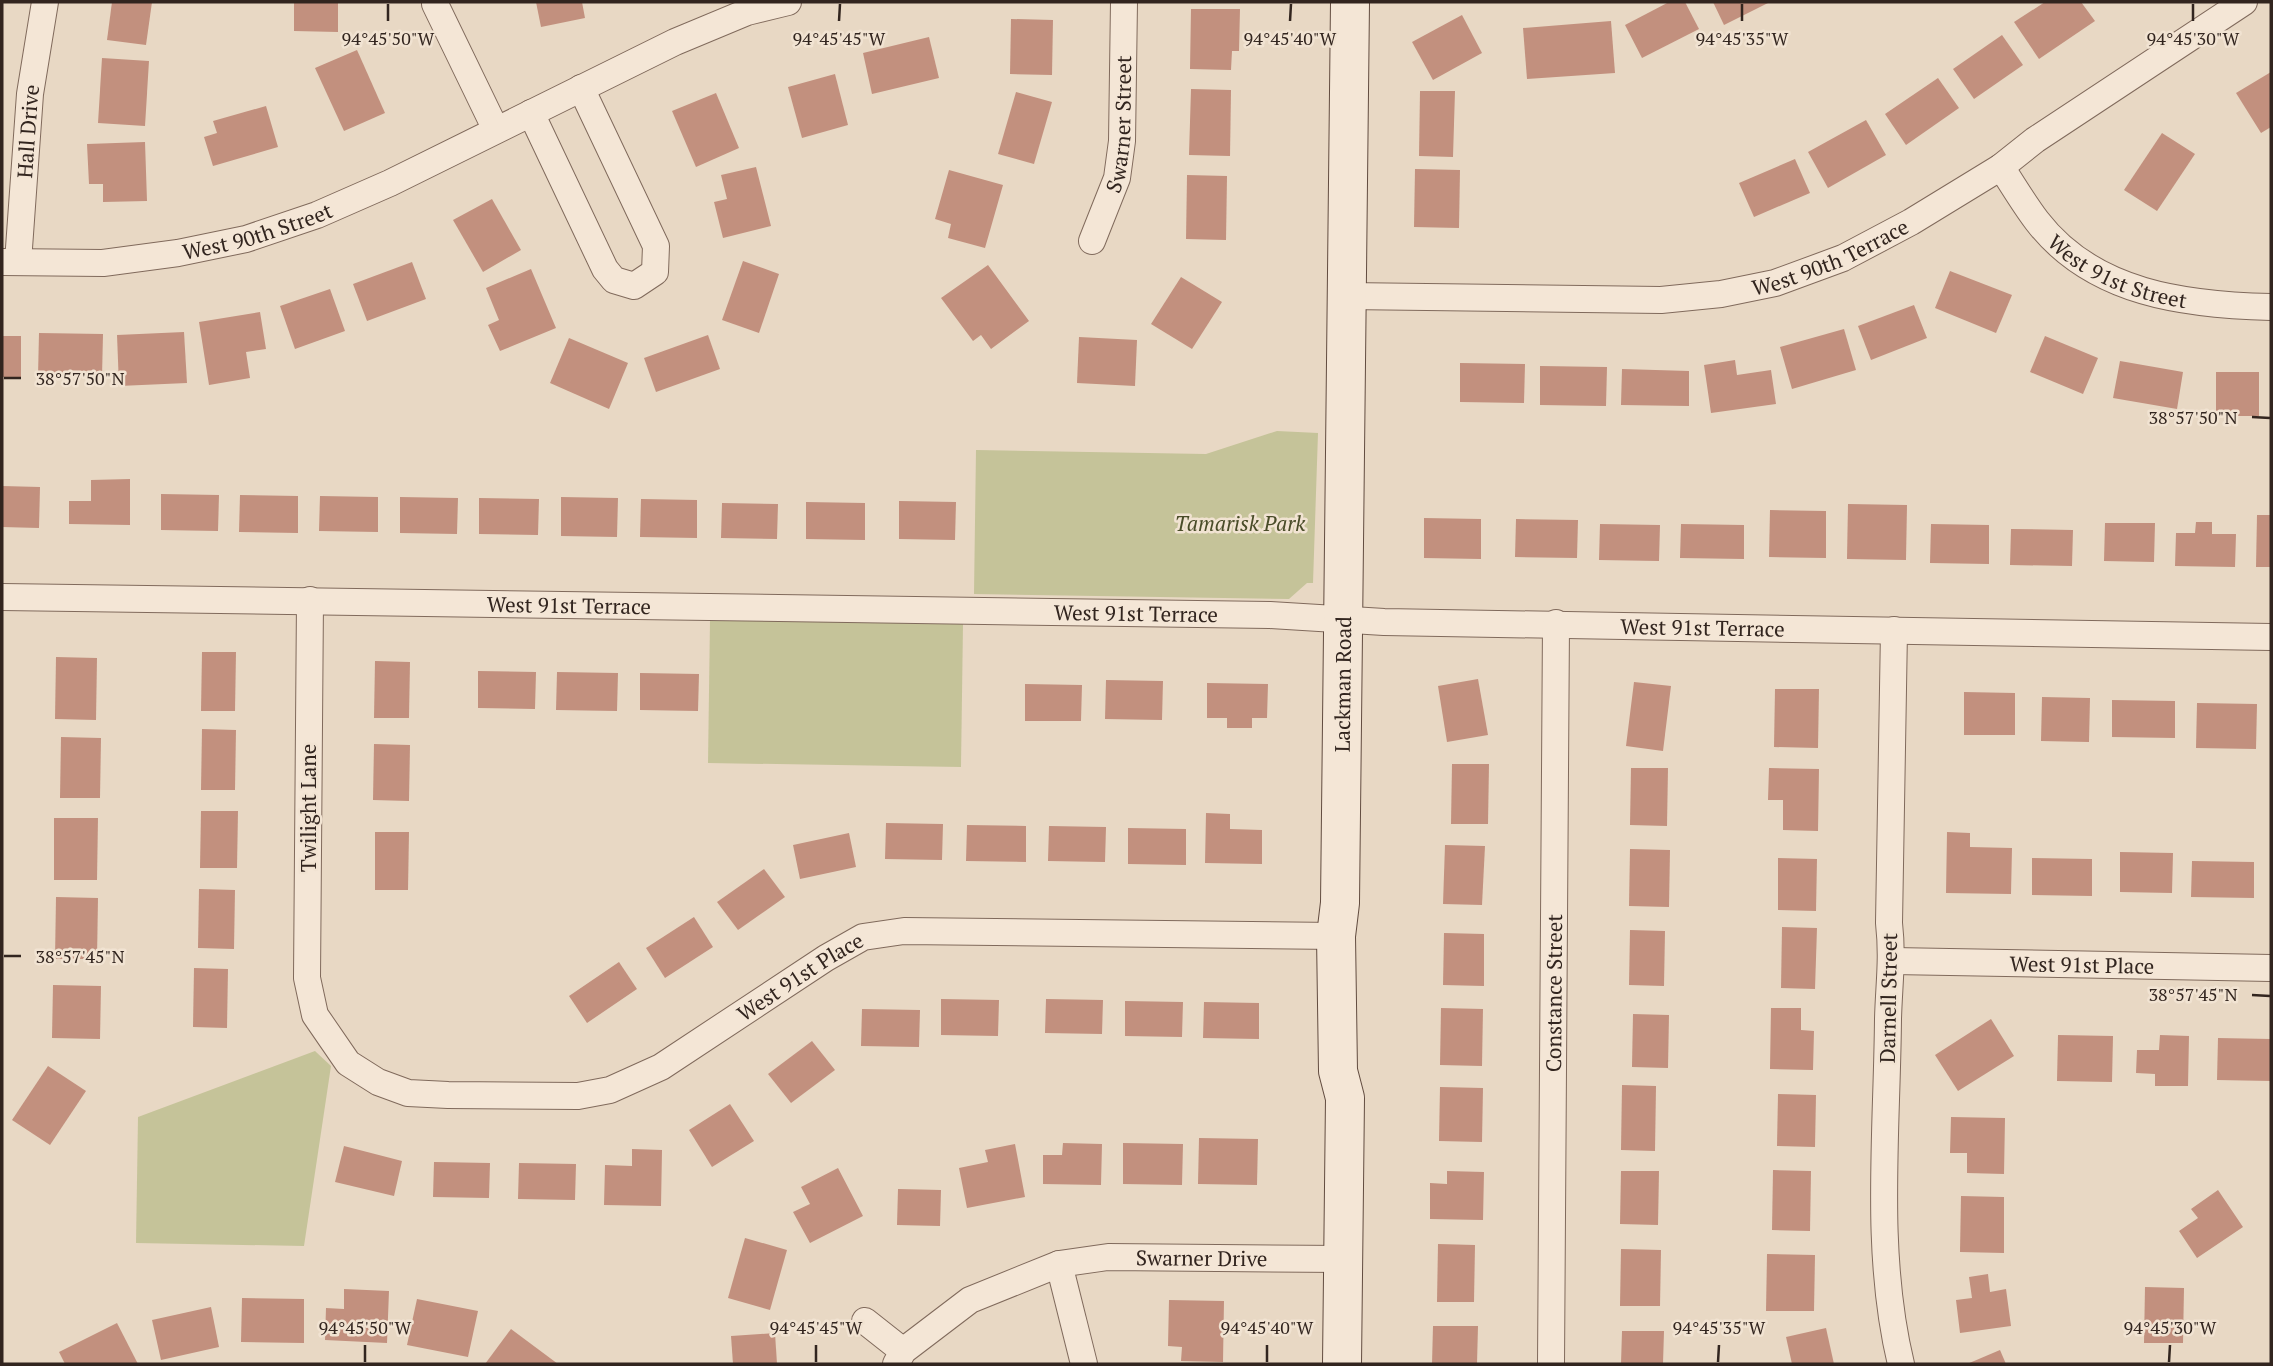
<svg xmlns="http://www.w3.org/2000/svg" width="2273" height="1366" font-family="'PT Serif',serif">
	<rect width="100%" height="100%" fill="#e8d8c4"/>
	<g fill="#c5c399">
		<polygon points="1277,431 1318,433 1313,583 1307,583 1289,599 974,594 976,450 1206,454"/>
		<polygon points="710,620 963,624 961,767 708,763"/>
		<polygon points="315,1051 331,1066 304,1246 136,1243 138,1117"/>
	</g>
	<g fill="#c2907e">
		<polygon points="112,2 152,2 146,45 107,40"/>
		<polygon points="294,2 338,2 338,32 294,31"/>
		<polygon points="536,2 582,2 585,18 541,27"/>
		<polygon points="1669,2 1685,2 1699,29 1642,58 1625,25"/>
		<polygon points="1713,2 1770,2 1724,25"/>
		<polygon points="2045,2 2081,2 2095,21 2039,59 2014,22"/>
		<polygon points="1191,9 1240,9 1239,51 1232,51 1231,70 1190,69"/>
		<polygon points="1462,15 1482,53 1433,80 1412,42"/>
		<polygon points="1011,19 1053,20 1052,75 1010,74"/>
		<polygon points="1611,21 1615,73 1527,79 1523,28"/>
		<polygon points="2002,35 2023,65 1974,99 1953,69"/>
		<polygon points="929,37 939,78 872,94 863,53"/>
		<polygon points="357,50 385,113 344,131 315,68"/>
		<polygon points="102,58 149,61 145,126 98,123"/>
		<polygon points="2271,72 2271,127 2261,133 2236,93"/>
		<polygon points="835,74 848,125 802,138 788,87"/>
		<polygon points="1938,78 1959,108 1906,145 1885,114"/>
		<polygon points="1191,89 1231,90 1230,156 1189,155"/>
		<polygon points="1420,91 1455,91 1453,157 1419,156"/>
		<polygon points="1016,92 1052,102 1034,164 998,154"/>
		<polygon points="716,93 739,148 696,167 672,111"/>
		<polygon points="266,106 278,147 213,166 204,137 217,133 213,121"/>
		<polygon points="1866,120 1886,155 1828,188 1808,152"/>
		<polygon points="2162,133 2195,154 2157,211 2124,190"/>
		<polygon points="145,142 147,201 103,202 103,184 89,184 87,144"/>
		<polygon points="1795,159 1810,193 1754,217 1739,183"/>
		<polygon points="756,167 771,226 723,238 714,202 727,199 721,175"/>
		<polygon points="1415,169 1460,170 1459,228 1414,227"/>
		<polygon points="949,170 1003,185 985,248 948,238 951,224 935,219"/>
		<polygon points="1187,175 1227,176 1226,240 1186,239"/>
		<polygon points="492,199 521,250 483,272 453,220"/>
		<polygon points="743,261 779,274 759,333 722,320"/>
		<polygon points="412,262 426,299 367,321 353,284"/>
		<polygon points="988,265 1029,321 991,349 981,335 973,341 941,298"/>
		<polygon points="531,269 556,328 500,351 488,325 499,320 486,288"/>
		<polygon points="1950,271 2012,295 1996,333 1935,308"/>
		<polygon points="1181,277 1222,302 1192,349 1151,324"/>
		<polygon points="330,289 345,331 295,349 280,306"/>
		<polygon points="1914,305 1927,338 1871,360 1858,326"/>
		<polygon points="260,312 266,349 246,352 250,378 209,385 199,322"/>
		<polygon points="1844,329 1856,370 1792,389 1780,347"/>
		<polygon points="184,332 187,383 119,386 117,335"/>
		<polygon points="39,333 103,334 102,377 38,376"/>
		<polygon points="708,335 720,369 656,392 644,358"/>
		<polygon points="2,336 21,336 21,378 2,377"/>
		<polygon points="2045,336 2098,358 2083,394 2030,372"/>
		<polygon points="1079,337 1137,340 1135,386 1077,383"/>
		<polygon points="569,338 628,363 609,409 550,383"/>
		<polygon points="1735,360 1737,375 1771,370 1776,404 1711,413 1704,365"/>
		<polygon points="2120,361 2183,372 2177,409 2113,398"/>
		<polygon points="1460,363 1525,364 1524,403 1460,402"/>
		<polygon points="1540,366 1607,367 1606,406 1540,405"/>
		<polygon points="1622,369 1689,371 1689,406 1621,405"/>
		<rect x="2216" y="372" width="43" height="44"/>
		<polygon points="130,479 130,525 69,524 69,501 91,501 91,480"/>
		<polygon points="2,486 40,487 39,528 2,527"/>
		<polygon points="161,494 219,495 218,531 161,530"/>
		<polygon points="240,495 298,496 298,533 239,532"/>
		<polygon points="320,496 378,497 378,532 319,531"/>
		<polygon points="400,497 458,498 457,534 400,533"/>
		<polygon points="561,497 618,498 617,537 561,536"/>
		<polygon points="479,498 539,499 538,535 479,534"/>
		<polygon points="641,499 697,500 697,538 640,537"/>
		<polygon points="899,501 956,502 955,540 899,539"/>
		<polygon points="806,502 865,503 865,540 806,539"/>
		<polygon points="722,503 778,504 777,539 721,538"/>
		<polygon points="1848,504 1907,505 1906,560 1847,559"/>
		<polygon points="1770,510 1826,511 1826,558 1769,557"/>
		<polygon points="2257,515 2271,515 2271,567 2256,567"/>
		<polygon points="1424,518 1481,519 1481,559 1424,558"/>
		<polygon points="1516,519 1578,520 1577,558 1515,557"/>
		<polygon points="2196,522 2212,522 2212,534 2236,534 2235,567 2175,566 2176,533 2195,533"/>
		<polygon points="2105,523 2155,523 2154,562 2104,561"/>
		<polygon points="1600,524 1660,525 1659,561 1599,560"/>
		<polygon points="1681,524 1744,525 1744,559 1680,558"/>
		<polygon points="1931,524 1989,525 1989,564 1930,563"/>
		<polygon points="2011,529 2073,530 2072,566 2010,565"/>
		<polygon points="202,652 236,652 235,711 201,711"/>
		<polygon points="56,657 97,658 96,720 55,719"/>
		<polygon points="375,661 410,662 409,718 374,718"/>
		<polygon points="478,671 536,672 535,709 478,708"/>
		<polygon points="557,672 618,673 617,711 556,710"/>
		<polygon points="640,673 699,674 698,711 640,710"/>
		<polygon points="1478,679 1488,735 1447,742 1438,686"/>
		<polygon points="1106,680 1163,681 1162,720 1105,719"/>
		<polygon points="1634,682 1671,686 1663,751 1626,746"/>
		<polygon points="1207,683 1268,684 1267,718 1252,718 1252,728 1227,728 1227,718 1207,718"/>
		<polygon points="1025,684 1082,685 1081,721 1025,721"/>
		<polygon points="1775,689 1819,689 1818,748 1774,747"/>
		<polygon points="1964,692 2015,693 2015,735 1964,735"/>
		<polygon points="2042,697 2090,698 2089,742 2041,741"/>
		<polygon points="2112,700 2175,701 2175,738 2112,737"/>
		<polygon points="2197,703 2257,704 2256,749 2196,748"/>
		<polygon points="202,729 236,730 235,790 201,790"/>
		<polygon points="61,737 101,738 100,798 60,798"/>
		<polygon points="374,744 410,745 409,801 373,800"/>
		<polygon points="1452,764 1489,764 1488,824 1451,824"/>
		<polygon points="1631,768 1668,768 1667,826 1630,825"/>
		<polygon points="1769,768 1819,769 1818,831 1783,830 1783,800 1768,800"/>
		<polygon points="201,811 238,811 237,868 200,868"/>
		<polygon points="1206,813 1230,814 1230,829 1262,830 1262,864 1205,863"/>
		<polygon points="54,818 98,818 97,880 54,880"/>
		<polygon points="886,823 943,824 942,860 885,859"/>
		<polygon points="967,825 1026,826 1026,862 966,861"/>
		<polygon points="1049,826 1106,827 1105,862 1048,861"/>
		<polygon points="1128,828 1186,829 1186,865 1128,864"/>
		<polygon points="375,832 409,832 408,890 375,890"/>
		<polygon points="1947,832 1970,833 1970,847 2012,848 2011,894 1946,893"/>
		<polygon points="849,833 856,867 800,879 793,845"/>
		<polygon points="1445,845 1485,846 1482,905 1443,904"/>
		<polygon points="1630,849 1670,850 1669,907 1629,906"/>
		<polygon points="2120,852 2173,853 2172,893 2120,892"/>
		<polygon points="1778,858 1817,859 1816,911 1778,910"/>
		<polygon points="2032,858 2092,859 2092,896 2032,895"/>
		<polygon points="2192,861 2254,862 2254,898 2191,897"/>
		<polygon points="764,869 785,897 738,930 717,902"/>
		<polygon points="199,889 235,890 234,949 198,948"/>
		<polygon points="56,897 98,898 97,959 55,959"/>
		<polygon points="694,917 713,947 665,978 646,948"/>
		<polygon points="1782,927 1817,928 1815,989 1781,988"/>
		<polygon points="1630,930 1665,931 1664,986 1629,985"/>
		<polygon points="1444,933 1484,934 1484,986 1443,985"/>
		<polygon points="619,962 637,989 587,1023 569,996"/>
		<polygon points="194,968 228,969 227,1028 193,1027"/>
		<polygon points="53,985 101,986 100,1039 52,1038"/>
		<polygon points="941,999 999,1000 998,1036 941,1035"/>
		<polygon points="1046,999 1103,1000 1102,1034 1045,1033"/>
		<polygon points="1125,1001 1183,1002 1182,1037 1125,1036"/>
		<polygon points="1204,1002 1259,1003 1259,1039 1203,1038"/>
		<polygon points="1441,1008 1483,1009 1482,1066 1440,1065"/>
		<polygon points="1771,1008 1801,1008 1801,1030 1814,1031 1813,1070 1770,1069"/>
		<polygon points="862,1009 920,1010 919,1047 861,1046"/>
		<polygon points="1633,1014 1669,1015 1668,1068 1632,1067"/>
		<polygon points="1991,1019 2014,1056 1958,1091 1935,1055"/>
		<polygon points="2058,1035 2113,1036 2112,1082 2057,1081"/>
		<polygon points="2160,1035 2189,1036 2188,1086 2155,1086 2155,1074 2136,1073 2137,1050 2159,1050"/>
		<polygon points="2218,1038 2271,1039 2271,1081 2217,1080"/>
		<polygon points="812,1041 835,1070 791,1103 768,1074"/>
		<polygon points="48,1066 86,1091 50,1145 12,1120"/>
		<polygon points="1622,1085 1656,1086 1655,1151 1621,1150"/>
		<polygon points="1440,1087 1483,1088 1482,1142 1439,1141"/>
		<polygon points="1778,1094 1816,1095 1815,1147 1777,1146"/>
		<polygon points="730,1104 754,1141 712,1167 689,1130"/>
		<polygon points="1951,1117 2005,1118 2004,1174 1967,1173 1967,1153 1950,1153"/>
		<polygon points="1199,1138 1258,1139 1257,1185 1198,1184"/>
		<polygon points="1063,1143 1102,1144 1101,1185 1043,1184 1043,1155 1062,1155"/>
		<polygon points="1123,1143 1183,1144 1182,1185 1123,1184"/>
		<polygon points="1015,1144 1025,1197 967,1208 959,1168 988,1162 985,1150"/>
		<polygon points="344,1146 402,1161 394,1196 335,1182"/>
		<polygon points="632,1149 662,1150 661,1206 604,1205 605,1165 632,1166"/>
		<polygon points="434,1162 490,1163 489,1198 433,1197"/>
		<polygon points="519,1163 576,1164 575,1200 518,1199"/>
		<polygon points="838,1168 863,1216 810,1243 793,1212 810,1204 801,1187"/>
		<polygon points="1773,1170 1811,1171 1810,1231 1772,1230"/>
		<polygon points="1447,1171 1484,1172 1483,1220 1430,1219 1430,1183 1447,1184"/>
		<polygon points="1621,1171 1659,1171 1658,1225 1620,1224"/>
		<polygon points="898,1189 941,1190 940,1226 897,1225"/>
		<polygon points="2218,1190 2243,1227 2197,1258 2179,1231 2198,1218 2191,1209"/>
		<polygon points="1961,1196 2004,1197 2004,1253 1960,1252"/>
		<polygon points="745,1238 787,1250 770,1310 728,1298"/>
		<polygon points="1438,1244 1475,1245 1474,1302 1437,1302"/>
		<polygon points="1621,1249 1661,1250 1660,1306 1620,1306"/>
		<polygon points="1767,1254 1815,1255 1814,1311 1766,1311"/>
		<polygon points="1988,1274 1990,1292 2006,1289 2011,1326 1960,1333 1956,1300 1972,1298 1969,1277"/>
		<polygon points="2145,1287 2184,1288 2183,1343 2144,1343"/>
		<polygon points="344,1289 389,1291 387,1343 325,1340 326,1308 344,1309"/>
		<polygon points="242,1298 304,1299 304,1343 241,1342"/>
		<polygon points="417,1299 478,1311 468,1357 407,1345"/>
		<polygon points="1169,1300 1224,1301 1223,1362 1181,1361 1182,1347 1168,1346"/>
		<polygon points="211,1307 219,1347 161,1360 152,1320"/>
		<polygon points="117,1323 138,1364 65,1364 59,1352"/>
		<polygon points="1433,1326 1478,1326 1477,1364 1432,1364"/>
		<polygon points="1826,1328 1834,1364 1792,1364 1786,1337"/>
		<polygon points="511,1329 558,1364 485,1364"/>
		<polygon points="1622,1331 1664,1331 1663,1364 1621,1364"/>
		<polygon points="775,1333 777,1364 733,1364 731,1336"/>
		<polygon points="2000,1350 2006,1364 1967,1364"/>
	</g>
	<g fill="none" stroke-linecap="round" stroke-linejoin="round">
		<defs>
			<g id="street">
				<polyline points="435,4 496,130"/>
				<polyline points="531,113 605,269 614,280 634,286 655,272 656,246 581,88"/>
				<path id="s1" d="M2001 167C2013 185 2024 204 2037 221 2093 294 2186 305 2271 307"/>
				<path id="s2" d="M1092 241 1117 178 1122 141 1124 2"/>
				<path id="s3" d="M2 262 103 263 178 253 246 239 317 215 390 183 675 42 747 12 788 2"/>
				<path id="s4" d="M18 262 30 94 45 2"/>
				<path id="s5" d="M1347 296 1661 300 1721 294 1775 283 1843 258 1911 222 2001 167 2035 140 2244 2"/>
				<path id="s6" d="M2 597 1270 615 1384 622 2271 637"/>
				<path id="s7" d="M310 600 307 978 315 1015 348 1063 378 1082 408 1093 448 1095 578 1096 610 1090 661 1067 826 958 863 937 904 931 1336 936"/>
				<path d="M1894 630 1889 923C1893 959 1889 983 1888 1019 1887 1133 1874 1253 1901 1364"/>
				<path id="s8" d="M1893 961 2271 968"/>
				<polyline points="1059,1264 1084,1364"/>
				<polyline points="865,1321 903,1351"/>
				<path id="s9" d="M896 1364 903 1351 970 1300 1059 1264 1108 1257 1343 1259"/>
				<path id="s10" d="M1551 1364 1556 623"/>
			</g>
			<g id="secondary">
				<path id="s11" d="M1342 1364 1345 1098 1338 1071 1336 936 1340 903 1350 2"/>
			</g>
		</defs>
		<use href="#street" stroke="#806a5c" stroke-width="28"/>
		<use href="#secondary" stroke="#624c40" stroke-width="40"/>
		<use href="#street" stroke="#f4e6d6" stroke-width="26"/>
		<use href="#secondary" stroke="#f4e6d6" stroke-width="38"/>
	</g>
	<path fill="none" stroke="#32251f" stroke-width="2.5" d="M388 21V4M839 21 840 4M1290 21 1291 4M1742 21V4M2193 21V4M4 378H21M2252 417 2270 418M4 956H21M2252 995 2270 996M365 1362V1345M816 1362V1345M1267 1362V1345M1718 1362 1719 1345M2169 1362 2170 1345"/>
	<g text-anchor="middle" dominant-baseline="central" stroke-width="5" stroke-linejoin="round" paint-order="stroke">
		<g font-size="21" fill="#32251f" stroke="#f1e3d2">
			<text stroke="none"><textPath href="#s2" startOffset="122">Swarner Street</textPath></text>
			<text stroke="none"><textPath href="#s4" startOffset="131">Hall Drive</textPath></text>
			<text stroke="none"><textPath href="#s3" startOffset="259">West 90th Street</textPath></text>
			<text stroke="none"><textPath href="#s5" startOffset="490">West 90th Terrace</textPath></text>
			<text stroke="none"><textPath href="#s1" startOffset="163">West 91st Street</textPath></text>
			<text stroke="none"><textPath href="#s6" startOffset="567">West 91st Terrace</textPath></text>
			<text stroke="none"><textPath href="#s6" startOffset="1134">West 91st Terrace</textPath></text>
			<text stroke="none"><textPath href="#s6" startOffset="1701">West 91st Terrace</textPath></text>
			<text stroke="none"><textPath href="#s11" startOffset="681">Lackman Road</textPath></text>
			<text transform="translate(308 808) rotate(-90)">Twilight Lane</text>
			<text stroke="none"><textPath href="#s8" startOffset="189">West 91st Place</textPath></text>
			<text stroke="none"><textPath href="#s7" startOffset="966">West 91st Place</textPath></text>
			<text stroke="none"><textPath href="#s10" startOffset="371">Constance Street</textPath></text>
			<text transform="translate(1888 998) rotate(-89)">Darnell Street</text>
			<text stroke="none"><textPath href="#s9" startOffset="338">Swarner Drive</textPath></text>
		</g>
		<g font-size="21" font-style="italic" fill="#494c28" stroke="#f1e3d2">
			<text x="1240" y="523">Tamarisk Park</text>
		</g>
	</g>
	<g font-size="18" text-anchor="middle" fill="#32251f" stroke="#f1e3d2" stroke-width="5" stroke-linejoin="round" paint-order="stroke">
		<text x="388" y="45">94°45'50"W</text>
		<text x="839" y="45">94°45'45"W</text>
		<text x="1290" y="45">94°45'40"W</text>
		<text x="1742" y="45">94°45'35"W</text>
		<text x="2193" y="45">94°45'30"W</text>
		<text x="80" y="385">38°57'50"N</text>
		<text x="2193" y="424">38°57'50"N</text>
		<text x="80" y="963">38°57'45"N</text>
		<text x="2193" y="1001">38°57'45"N</text>
		<text x="365" y="1334">94°45'50"W</text>
		<text x="816" y="1334">94°45'45"W</text>
		<text x="1267" y="1334">94°45'40"W</text>
		<text x="1719" y="1334">94°45'35"W</text>
		<text x="2170" y="1334">94°45'30"W</text>
	</g>
	<rect width="2273" height="1366" fill="none" stroke="#32251f" stroke-width="7"/>
</svg>
